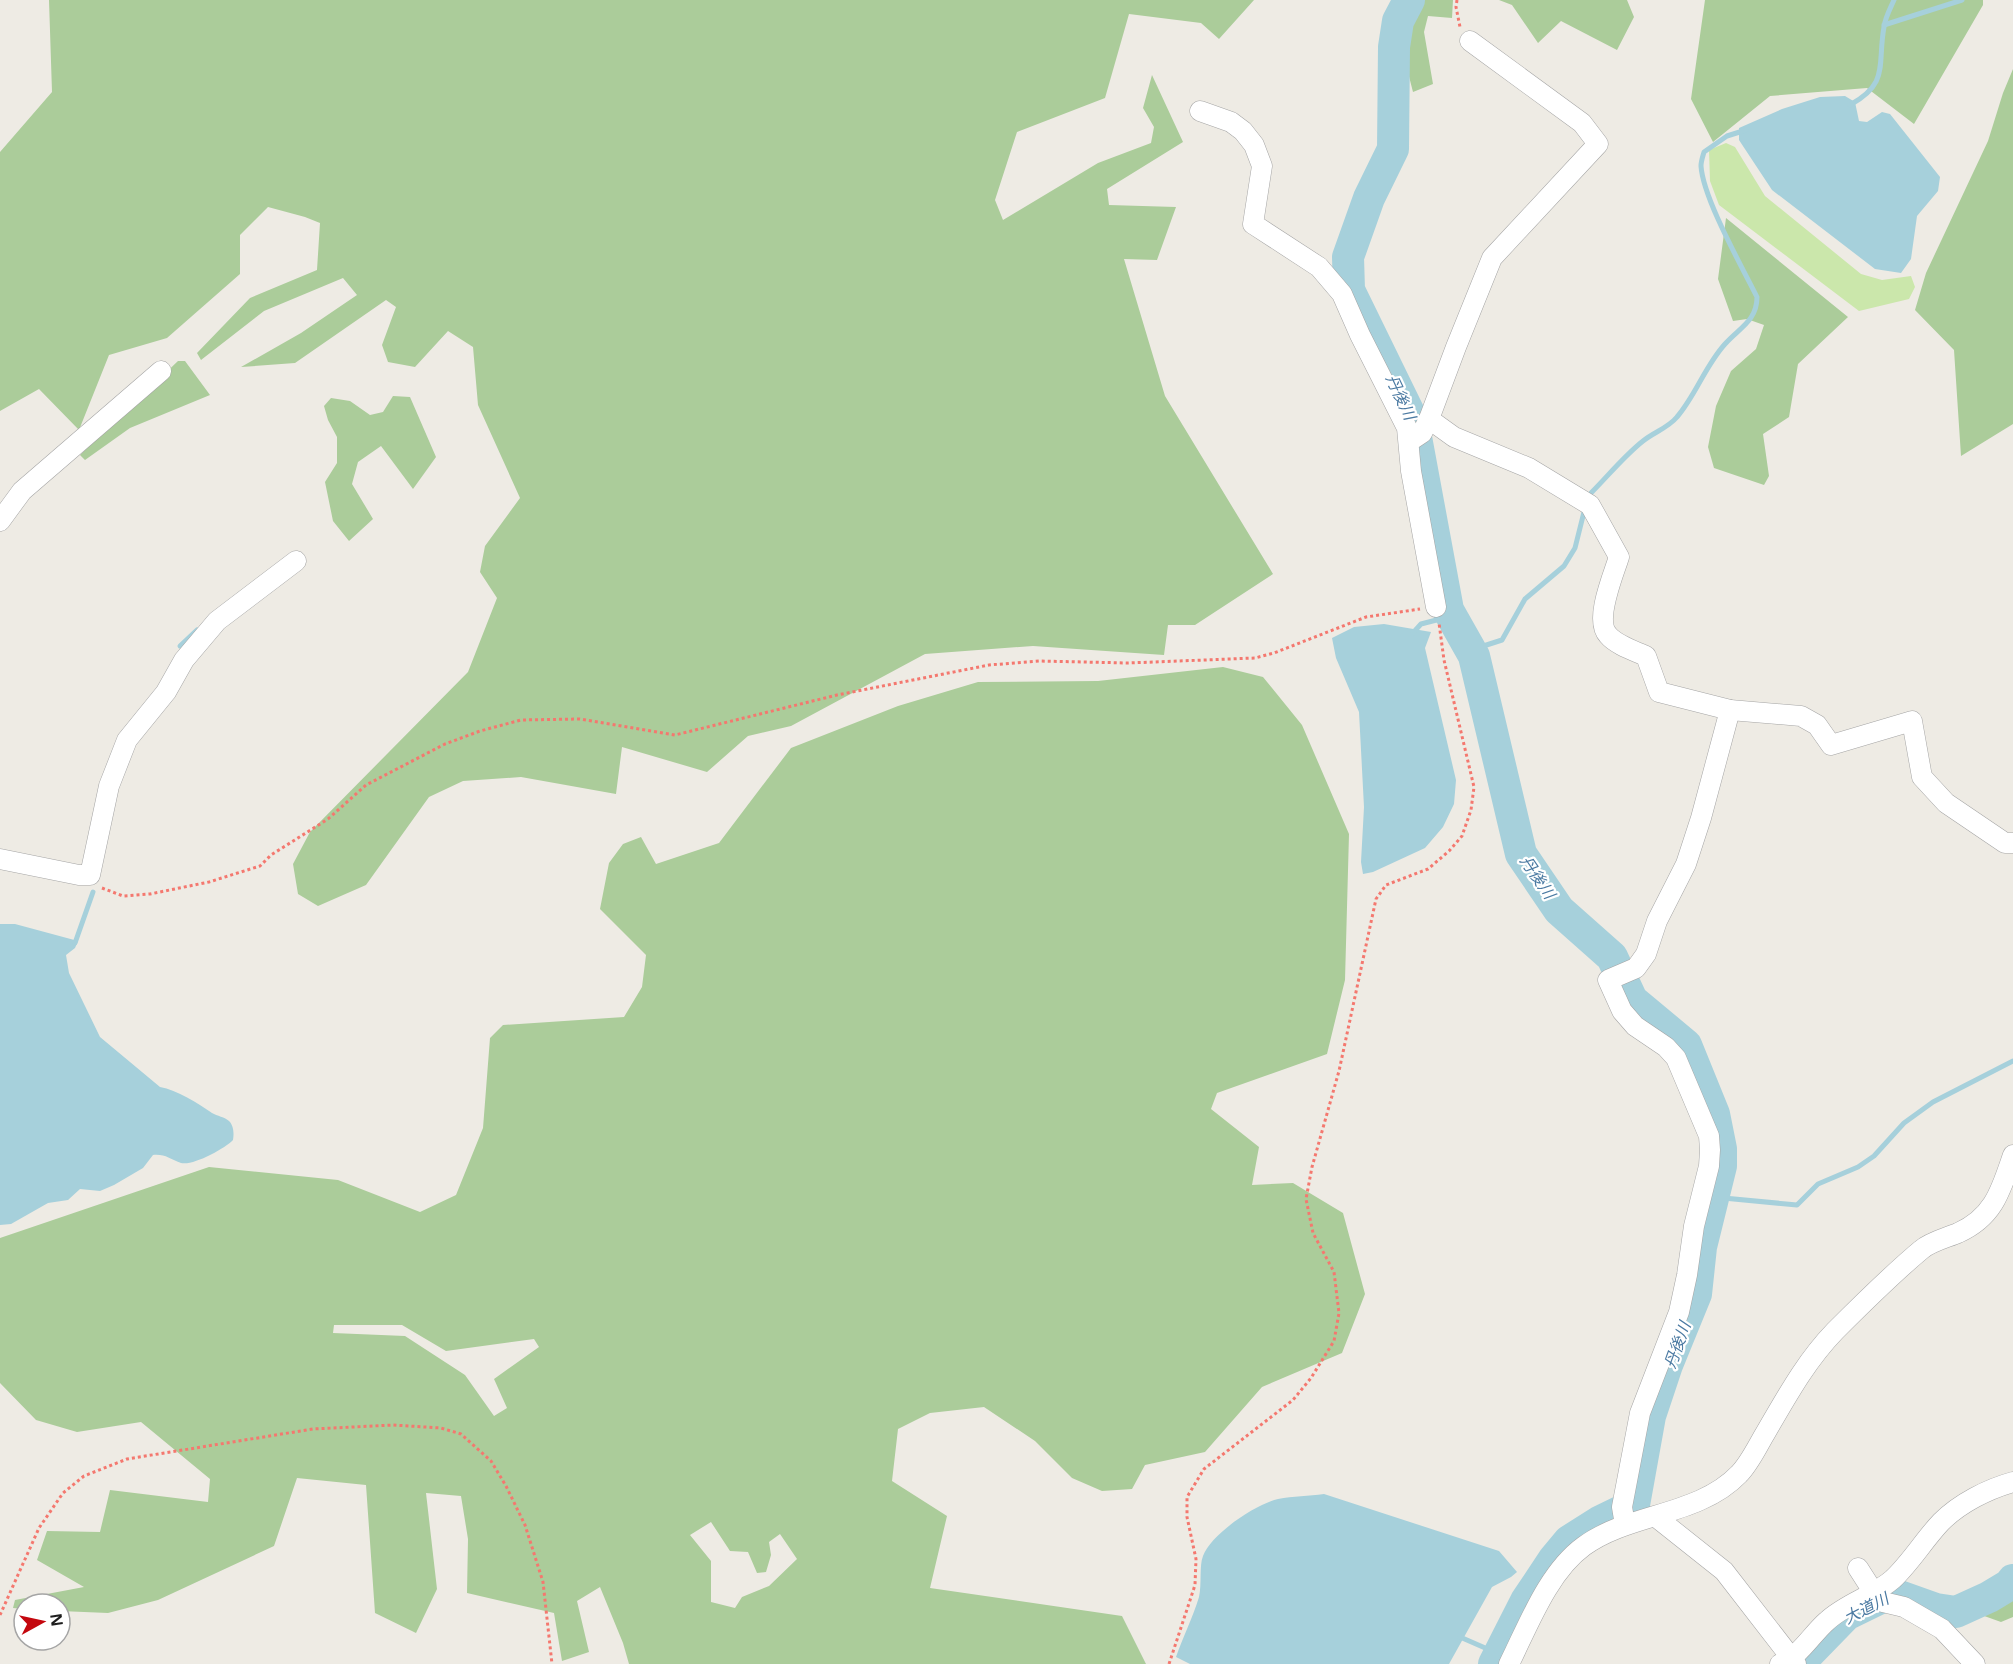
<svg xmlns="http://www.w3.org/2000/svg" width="2013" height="1664" font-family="'Open Sans','Noto Sans JP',sans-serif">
	<rect width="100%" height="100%" fill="#eeebe4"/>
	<polygon fill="#cbe7ab" points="1726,143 1735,147 1765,196 1861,274 1882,280 1911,276 1915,287 1909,299 1859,311 1719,205 1710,181 1709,150"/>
	<g fill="#abcc9a" fill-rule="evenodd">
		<polygon points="49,0 1254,0 1219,39 1201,23 1129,14 1105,98 1017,132 995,200 1003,220 1098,163 1151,143 1154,127 1143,108 1152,75 1183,142 1107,189 1109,205 1176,207 1157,260 1124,259 1165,396 1273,574 1195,625 1168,625 1164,655 1033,646 925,654 791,726 748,736 707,772 622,747 616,794 521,777 463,781 429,797 366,885 318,906 298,894 293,864 310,832 468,672 497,598 480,572 485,546 520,498 478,405 473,347 448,331 415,367 388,362 382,345 396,307 386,300 295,363 241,367 301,333 357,295 343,278 264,311 201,360 197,353 250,298 317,270 320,223 305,217 268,207 240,235 240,274 167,338 109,355 79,430 39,389 0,411 0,152 52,92"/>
		<polygon points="1417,0 1453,0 1452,18 1428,16 1424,32 1433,84 1413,92 1402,49 1404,21"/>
		<polygon points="1499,0 1627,0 1634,17 1617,50 1561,21 1538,43 1512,5"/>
		<polygon points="1705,0 1983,0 1983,5 1914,124 1867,88 1770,96 1713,142 1691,99"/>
		<polygon points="2013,69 2013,424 1961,456 1954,350 1915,310 1926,273 1988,141 2003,93"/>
		<polygon points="1726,218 1848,317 1798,364 1789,417 1763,434 1769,476 1764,485 1714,468 1708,447 1716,406 1731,371 1756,349 1764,325 1747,319 1733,321 1718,279"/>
		<polygon points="178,361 185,361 210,395 130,428 85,460 80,455"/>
		<polygon points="393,396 410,397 436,457 413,489 381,446 358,462 352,484 373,519 349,541 333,521 325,482 337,463 337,437 328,420 324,406 331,398 350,401 370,415 383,412"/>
		<path d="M1223 667 1263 677 1302 725 1349 834 1345 980 1327 1054 1217 1093 1211 1109 1259 1147 1252 1185 1293 1183 1343 1213 1365 1294 1342 1353 1262 1387 1205 1452 1145 1465 1132 1489 1102 1491 1072 1478 1035 1441 984 1407 930 1413 898 1429 892 1481 947 1516 930 1588 1122 1616 1146 1664H629L623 1643 600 1587 577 1601 589 1652 562 1661 554 1613 467 1593 468 1539 461 1496 426 1493 437 1589 416 1633 375 1613 366 1485 297 1478 274 1546 158 1600 108 1613 60 1611V1604H24V1609L13 1608 15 1600 84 1587 37 1560 47 1531 100 1532 110 1490 208 1502 210 1479 141 1422 77 1432 36 1420 0 1383V1238L209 1167 338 1180 420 1212 456 1195 483 1128 490 1038 503 1025 624 1017 642 987 646 955 600 909 609 863 623 844 641 837 656 864 719 843 791 748 898 706 978 682 1098 681ZM334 1325H402L446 1351 534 1339 539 1347 494 1379 507 1408 494 1416 465 1375 405 1336 333 1333ZM711 1522 730 1551 748 1552 757 1573 766 1572 771 1555 769 1542 780 1534 797 1559 769 1586 742 1597 735 1608 711 1602V1561L690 1535Z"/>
		<polygon points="2013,1567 2013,1617 2001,1622 1973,1612"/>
	</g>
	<g fill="#a6d0db">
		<polygon points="1845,96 1855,102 1859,121 1867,122 1882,112 1890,114 1940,177 1938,191 1917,216 1911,259 1901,273 1875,269 1772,190 1739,140 1739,128 1782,109 1820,97"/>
		<polygon points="1384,624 1431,632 1425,648 1456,780 1454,804 1443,827 1425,848 1373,872 1363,874 1361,862 1364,807 1359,712 1336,658 1332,638 1354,627"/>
		<path d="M0 924H15L78 941 75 948 66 955 69 973 100 1037 160 1087C177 1090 198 1103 212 1113 217 1116 225 1117 229 1121 234 1126 234 1134 233 1140 224 1149 193 1166 181 1163 169 1159 166 1154 153 1155L143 1168 114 1185 100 1191 80 1189 68 1200 48 1203 11 1224 0 1225Z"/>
		<path d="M1324 1494 1499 1551 1517 1572 1511 1577 1492 1587 1449 1664H1190L1176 1657C1183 1637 1193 1617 1199 1597 1202 1584 1199 1566 1203 1556 1211 1534 1256 1504 1278 1499 1293 1496 1309 1496 1324 1494Z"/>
	</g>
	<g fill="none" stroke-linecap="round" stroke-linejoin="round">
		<g stroke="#a6d0db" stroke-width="5">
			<polyline points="1884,25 1962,0"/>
			<path d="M1850 105C1890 83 1877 65 1884 27 1885 18 1890 9 1894 0"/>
			<path d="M1589 499 1591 493C1608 476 1624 456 1643 441 1654 432 1668 428 1677 417 1696 395 1705 366 1725 344 1739 328 1757 321 1757 297 1741 265 1703 198 1701 166 1701 161 1703 156 1704 152L1727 136 1746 130"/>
			<polyline points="1412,634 1421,624 1452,616"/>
			<polyline points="180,646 197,630"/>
			<polyline points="1471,650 1502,640 1525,599 1564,566 1575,548 1585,508"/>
			<polyline points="75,943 93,892"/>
			<polyline points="1713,1197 1797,1205 1818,1184 1858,1167 1874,1156 1904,1123 1933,1102 2013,1061"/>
			<polyline points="1460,1637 1499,1654"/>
		</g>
		<g stroke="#a6d0db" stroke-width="32">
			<polyline points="1409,0 1398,21 1394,47 1393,149 1369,198 1348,257 1349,290 1413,421 1448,610 1474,656 1521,854 1559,910 1612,957 1632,1000 1686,1045 1714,1114 1721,1149 1721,1166 1701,1247 1696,1294 1667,1365 1650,1416 1634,1505 1599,1522 1569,1541 1554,1559 1526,1601 1494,1664"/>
			<polyline points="1796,1664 1810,1652 1846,1615 1891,1593 1936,1609 1956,1612 1989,1597 2009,1585 2013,1580"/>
		</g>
		<defs>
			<g id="minor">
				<polyline points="1200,111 1231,122 1243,131 1254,145 1262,166 1253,224 1319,267 1342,294 1360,335 1407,428 1411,471 1436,607"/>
				<path d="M1429 419 1454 437 1529 468 1590 505 1619 557C1613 576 1594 620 1608 635 1616 645 1635 651 1646 656L1659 692 1730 710 1801 716 1817 725 1831 745 1912 721 1922 777 1946 803 2005 843H2013"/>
				<polyline points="1410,441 1422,433 1429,419 1456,347 1492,258 1598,144 1582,123 1470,41"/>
				<polyline points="0,521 22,491 161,371"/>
				<polyline points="0,859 79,875 90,875 109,786 127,740 166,692 184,660 217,621 296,561"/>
				<polyline points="1656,1517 1724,1571 1796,1664"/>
				<polyline points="1625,1525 1622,1507 1640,1413 1679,1312 1687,1275 1694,1226 1709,1166 1710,1150 1709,1136 1676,1058 1666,1047 1635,1026 1622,1011 1608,980 1636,968 1646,954 1657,921 1686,864 1701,818 1730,710"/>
				<polyline points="1858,1568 1874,1593 1883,1602 1904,1607 1942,1629 1975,1664"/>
				<path d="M1509 1664C1528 1626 1548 1572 1584 1546 1629 1513 1699 1516 1739 1474 1750 1463 1758 1445 1766 1432 1787 1396 1806 1361 1835 1331 1862 1304 1891 1275 1921 1250 1930 1242 1946 1238 1958 1233 1994 1217 2001 1190 2013 1155"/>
				<path d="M1780 1664C1800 1656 1811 1635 1827 1621 1846 1603 1874 1596 1893 1579 1911 1562 1924 1540 1941 1522 1960 1503 1988 1489 2013 1482"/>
			</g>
		</defs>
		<use href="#minor" stroke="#a5a5a5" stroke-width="21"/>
		<g stroke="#f4786f" stroke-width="3" stroke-dasharray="3 3" stroke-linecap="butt">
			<polyline points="1457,0 1456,7 1460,27"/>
			<polyline points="102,888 123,896 150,894 209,882 260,866 271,855 328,819 366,785 445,744 480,731 521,720 580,719 675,735 837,695 989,665 1039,661 1128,663 1255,658 1274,653 1366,617 1420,609"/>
			<polyline points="0,1615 39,1528 63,1493 84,1476 127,1459 313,1429 393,1425 441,1428 461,1434 491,1461 506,1486 525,1525 543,1582 552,1664"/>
			<polyline points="1169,1664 1195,1585 1196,1559 1187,1517 1187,1497 1204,1469 1293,1400 1311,1378 1334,1341 1339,1313 1334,1272 1313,1233 1306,1199 1312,1167 1339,1071 1376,899 1386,885 1428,869 1449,851 1462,836 1471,810 1474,787 1444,660 1439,623"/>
		</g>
		<use href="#minor" stroke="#fff" stroke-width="20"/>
	</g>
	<g text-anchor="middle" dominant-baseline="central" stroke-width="4.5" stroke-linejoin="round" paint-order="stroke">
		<g font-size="16" font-style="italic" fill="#4b7aa2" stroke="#fff">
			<text transform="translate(1401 397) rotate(65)">丹後川</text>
			<text transform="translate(1538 877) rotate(56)">丹後川</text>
			<text transform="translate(1677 1345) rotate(-70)">丹後川</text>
			<text transform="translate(1866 1608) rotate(-27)">大道川</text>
		</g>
	</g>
	<g transform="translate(42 1622) rotate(82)"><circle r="28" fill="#ffffff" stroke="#a5a5a5" stroke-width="1.5"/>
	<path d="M0-4.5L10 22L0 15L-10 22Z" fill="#c4070e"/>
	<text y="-9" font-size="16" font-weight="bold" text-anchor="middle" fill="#1e1e1e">N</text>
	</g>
</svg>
